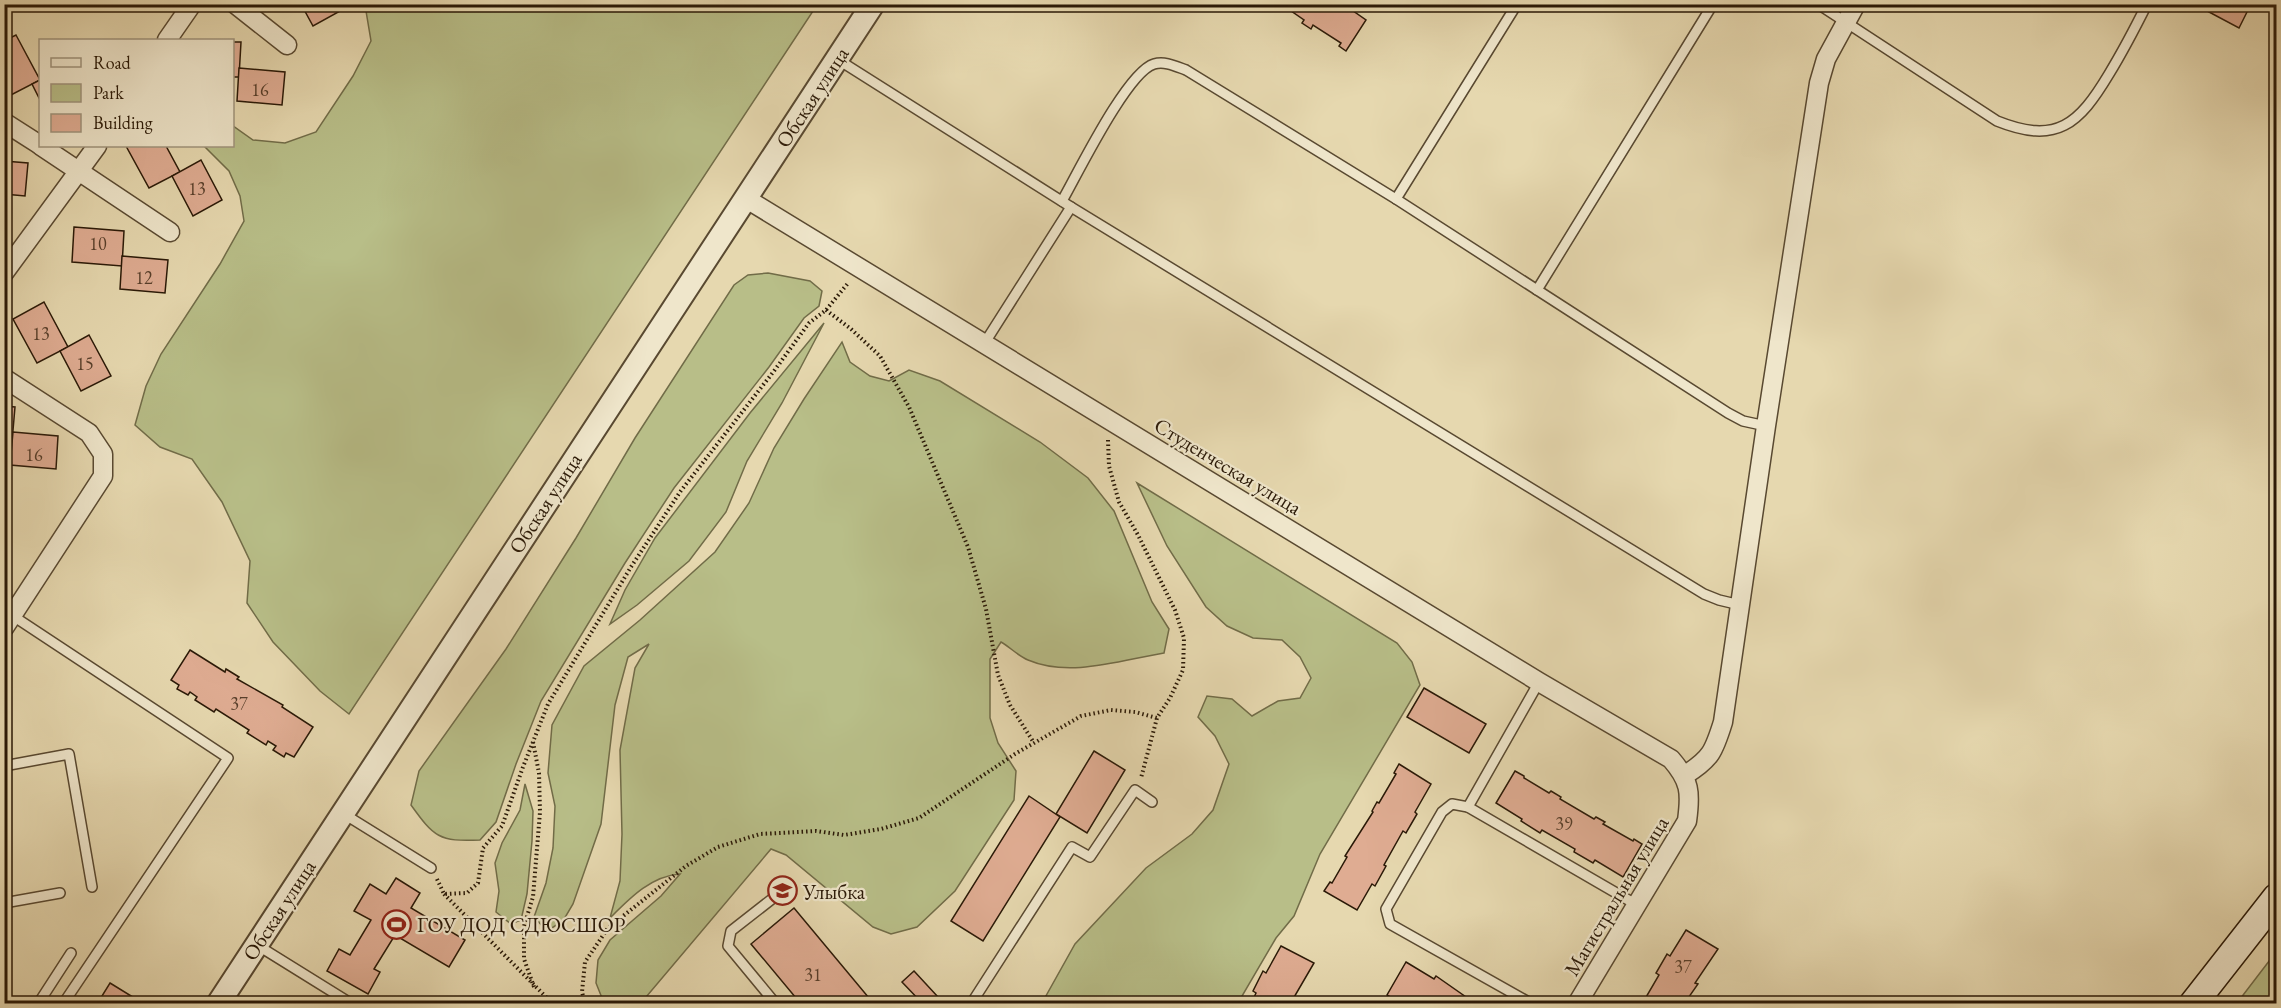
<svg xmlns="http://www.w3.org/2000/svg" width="2281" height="1008" font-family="'EB Garamond',serif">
	<rect width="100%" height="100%" fill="#e6d8af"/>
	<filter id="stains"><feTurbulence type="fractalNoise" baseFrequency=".00333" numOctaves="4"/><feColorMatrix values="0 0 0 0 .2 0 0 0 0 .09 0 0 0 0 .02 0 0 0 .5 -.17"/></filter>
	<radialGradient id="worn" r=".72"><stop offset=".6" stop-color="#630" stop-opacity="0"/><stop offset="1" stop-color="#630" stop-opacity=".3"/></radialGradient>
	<g fill="#b8be88" stroke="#716c48" stroke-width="1.5">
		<polygon points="365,5 817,5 349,714 320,691 273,642 247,603 250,561 222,502 192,459 160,447 135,425 146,386 161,354 220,264 244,221 240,196 229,171 204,146 232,146 233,126 253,140 285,143 316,132 353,76 371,41"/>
		<path d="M768 273 810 281 822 291 819 306 804 318 769 367 674 488 625 563 541 701 516 764 496 822 480 840C439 842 434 837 411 805L419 771 506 649 576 538 635 438 734 285 748 275Z"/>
		<polygon points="824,323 782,403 747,461 726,512 689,561 637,605 610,624 625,590 655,538 750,413"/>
		<path d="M842 342 850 362 870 376 889 381 909 370 940 381 1040 442 1088 478 1114 511 1152 602 1169 629 1164 653C1121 660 1070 678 1028 660 1018 656 1010 647 1001 642L990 659V718L998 743 1016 771 1014 800 955 891 917 927 891 934 873 927 786 855 771 849 641 1003H604L596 983 598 960 610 940 661 896 680 874C651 876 630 898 610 918L620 881 622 834 620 750 635 668 649 644 628 657 615 705 601 824 573 904 563 921 547 931 534 917 546 883 553 848 555 806 548 773 552 725 584 666 640 620 715 552 749 503 774 448 804 399Z"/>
		<polygon points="1137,483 1397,643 1412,662 1420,685 1320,854 1294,916 1276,938 1238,1003 1042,1003 1075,944 1146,868 1192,834 1213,810 1229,764 1215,736 1198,717 1207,696 1232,699 1252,716 1278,701 1300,698 1311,678 1300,657 1282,640 1253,638 1227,626 1206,607 1167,546"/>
		<polygon points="525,784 533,811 532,841 527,894 521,920 511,924 496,912 499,891 495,863 502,843 520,810"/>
		<polygon points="2276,952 2276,1003 2237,1003"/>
	</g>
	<g fill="#dfac92" stroke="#2a1907" stroke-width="1.5">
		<polygon points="97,4 139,4 139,8"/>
		<polygon points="301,4 339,4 342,10 313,26"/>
		<polygon points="1281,4 1343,4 1366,20 1346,51 1339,46 1341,43 1313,25 1311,29 1302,23 1304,20"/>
		<polygon points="2194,4 2251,4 2239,28"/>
		<polygon points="16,35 40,80 9,96 4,88 4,41"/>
		<polygon points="232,42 241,42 239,77 232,77"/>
		<polygon points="239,68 285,72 282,105 237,101"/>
		<polygon points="40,80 40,79 40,100 32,84"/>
		<polygon points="126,146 166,146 180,172 149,188"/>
		<polygon points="201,160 222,200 193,216 172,176"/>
		<polygon points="4,161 28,163 25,196 4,194"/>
		<polygon points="74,227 124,231 122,266 72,262"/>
		<polygon points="122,256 168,260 165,293 120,289"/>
		<polygon points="44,302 68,347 37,363 13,319"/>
		<polygon points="89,335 111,376 81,391 60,351"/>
		<polygon points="4,406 15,407 12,442 4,441"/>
		<polygon points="13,432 58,436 56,469 10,465"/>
		<polygon points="190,650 225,672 226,669 239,677 237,679 283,705 282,707 313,727 294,757 286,753 284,757 273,750 276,746 268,741 266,745 247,733 249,730 216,709 214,712 195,700 197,697 190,692 188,695 177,689 179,685 171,680"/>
		<polygon points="1424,688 1486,724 1469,753 1407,717"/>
		<polygon points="1094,751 1125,770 1087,833 1056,814"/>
		<polygon points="1399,764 1431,784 1415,812 1417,814 1406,833 1403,831 1384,865 1386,866 1375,886 1372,884 1357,910 1324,891 1330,882 1332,883 1347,857 1345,856 1373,812 1372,811 1377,802 1379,803 1396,774 1394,773"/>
		<polygon points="1515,771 1524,776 1524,778 1549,793 1551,791 1561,797 1560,799 1594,819 1596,817 1605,822 1603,824 1633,841 1634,839 1642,844 1623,877 1595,860 1593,863 1574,852 1575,849 1542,830 1540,833 1521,821 1522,819 1496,803"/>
		<polygon points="1029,796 1060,817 983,941 951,921"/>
		<polygon points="396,878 420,893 411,908 465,940 449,967 395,935 374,969 380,972 368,994 327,971 339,949 350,955 371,920 354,911 370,884 386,894"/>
		<polygon points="794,908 874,1004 801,1004 751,944"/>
		<polygon points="1686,930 1718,949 1695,983 1698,984 1684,1004 1642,1004 1659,975 1656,973 1667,954 1670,956"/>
		<polygon points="1281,946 1314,963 1293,999 1295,1000 1293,1004 1251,1004 1256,993 1253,991 1263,971 1266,973"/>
		<polygon points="1406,962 1434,979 1436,976 1476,1004 1405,1004 1396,998 1395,1000 1387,995"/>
		<polygon points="914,971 938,997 931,1004 923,1004 902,982"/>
		<polygon points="110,983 141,1002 140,1004 97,1004"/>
	</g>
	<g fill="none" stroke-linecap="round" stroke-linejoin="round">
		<defs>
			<g id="service">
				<path d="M1818 4 1997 121C2057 145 2079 124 2109 74 2123 51 2135 28 2147 4"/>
				<polyline points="837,59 1071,207 1704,594 1719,600 1740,605"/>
				<polyline points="1396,199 1517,4"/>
				<path d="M1062 201C1078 173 1127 72 1154 64 1165 61 1175 66 1186 70L1396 199 1728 413 1743 421 1766 426"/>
				<polyline points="1537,290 1713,4"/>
				<polyline points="984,344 1071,207"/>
				<polyline points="4,610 228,758 63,1004"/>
				<polyline points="4,766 69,754 92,887"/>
				<polyline points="1468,807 1539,682"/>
				<polyline points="344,814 431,868"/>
				<polyline points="4,903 60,893"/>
				<polyline points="257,945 352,1004"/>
				<polyline points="38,1004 71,953"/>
				<polyline points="776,1004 728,946 731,931 786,888"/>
				<polyline points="971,1004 1072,847 1090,857 1135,790 1152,802"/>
				<polyline points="1532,1004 1390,924 1386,909 1442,812 1452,804 1468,807 1637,905"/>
			</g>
			<g id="minor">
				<polyline points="235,4 287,45"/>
				<polyline points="167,40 192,4"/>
				<polyline points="4,122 40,145"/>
				<polyline points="41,146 170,232"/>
				<path d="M745 198 1539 682 1671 759C1690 781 1691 792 1687 821L1577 1004"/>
				<polyline points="4,273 97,146"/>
				<polyline points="4,378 89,433 103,454 103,476 4,628"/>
				<path d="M1685 775C1711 759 1714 751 1723 722L1766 426 1819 83 1826 59 1856 4"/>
			</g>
			<polyline id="tertiary" points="218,1004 873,4"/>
			<polyline id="secondary" points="2193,1004 2276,898"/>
		</defs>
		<use href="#service" stroke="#594931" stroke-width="12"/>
		<use href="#minor" stroke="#594931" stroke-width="21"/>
		<use href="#tertiary" stroke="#594931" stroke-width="26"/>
		<use href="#secondary" stroke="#2a1907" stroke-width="30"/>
		<g stroke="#2a1907" stroke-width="4" stroke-dasharray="1.5 3" stroke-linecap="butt">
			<polyline points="826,310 851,329 880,356 909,407 968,547 986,609 998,675 1010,705 1034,743"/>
			<polyline points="1108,440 1109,466 1119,502 1138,535 1175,610 1184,638 1183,670 1170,698 1157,718 1141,778"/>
			<polyline points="533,742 539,773 540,812 533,897 524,926 524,959 534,987"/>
			<polyline points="437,879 444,894 467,893 478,883 483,848 502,826 523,767 548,704 631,567 680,492 774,371 809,323 826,310 849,282"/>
			<polyline points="444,894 553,1004"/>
			<polyline points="585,1004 582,992 585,962 608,928 686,866 718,847 760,834 816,831 844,835 881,829 919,818 1015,754 1081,716 1111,710 1135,712 1157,718"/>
		</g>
		<use href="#service" stroke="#efe6cb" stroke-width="9"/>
		<use href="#minor" stroke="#efe6cb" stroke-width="18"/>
		<use href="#tertiary" stroke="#efe6cb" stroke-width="22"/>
		<use href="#secondary" stroke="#efe6cb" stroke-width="27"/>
	</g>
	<defs>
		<symbol id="school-ring" viewBox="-11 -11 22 22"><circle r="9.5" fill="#efe6cb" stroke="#8f2418" stroke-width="1.5"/><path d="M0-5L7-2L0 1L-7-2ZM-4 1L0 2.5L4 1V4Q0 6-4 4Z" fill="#8f2418"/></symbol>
		<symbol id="stadium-ring" viewBox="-11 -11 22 22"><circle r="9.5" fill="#efe6cb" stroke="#8f2418" stroke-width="1.5"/><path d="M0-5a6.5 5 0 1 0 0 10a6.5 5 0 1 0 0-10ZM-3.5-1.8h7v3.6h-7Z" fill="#8f2418"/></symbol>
	</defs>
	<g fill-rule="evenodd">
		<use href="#school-ring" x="766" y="874" width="33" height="33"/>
		<use href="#stadium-ring" x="380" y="908" width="33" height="33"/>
	</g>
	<g text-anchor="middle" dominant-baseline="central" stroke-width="4.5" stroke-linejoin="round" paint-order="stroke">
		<g font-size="18" fill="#573e2a">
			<text x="260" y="89">16</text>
			<text x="197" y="188">13</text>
			<text x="98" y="243">10</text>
			<text x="144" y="277">12</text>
			<text x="41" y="333">13</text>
			<text x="85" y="363">15</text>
			<text x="34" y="454">16</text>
			<text x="239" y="703">37</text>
			<text x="1564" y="823">39</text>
			<text x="1683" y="966">37</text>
			<text x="813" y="974">31</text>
		</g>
		<g font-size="21" fill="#2a1907" stroke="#efe6cb">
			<text transform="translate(812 97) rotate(-57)">Обская улица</text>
			<text transform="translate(1228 466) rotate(31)">Студенческая улица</text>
			<text transform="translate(545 503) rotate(-57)">Обская улица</text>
			<text transform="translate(1616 896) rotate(-59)">Магистральная улица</text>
			<text transform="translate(279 910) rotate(-57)">Обская улица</text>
		</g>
		<g font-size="21" fill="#2a1907" stroke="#efe6cb" text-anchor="start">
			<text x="803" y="891">Улыбка</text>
			<text x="417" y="924">ГОУ ДОД СДЮСШОР</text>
		</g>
	</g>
	<rect width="2281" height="1008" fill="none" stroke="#e6d8af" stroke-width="24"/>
	<rect x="6" y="6" width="2269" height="996" fill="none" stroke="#2a1907" stroke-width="3"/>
	<rect x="12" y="12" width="2257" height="984" fill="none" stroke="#2a1907" stroke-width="1.5"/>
	<rect x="39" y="39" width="195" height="108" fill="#efe6cb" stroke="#a0947d" stroke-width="1.5"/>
	<rect x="51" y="58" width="30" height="9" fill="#efe6cb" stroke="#a0947d" stroke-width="1.5"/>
	<text x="93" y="69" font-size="18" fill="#2a1907">Road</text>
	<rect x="51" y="84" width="30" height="18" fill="#b8be88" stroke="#a0947d" stroke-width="1.5"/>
	<text x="93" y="99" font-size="18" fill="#2a1907">Park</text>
	<rect x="51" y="114" width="30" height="18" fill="#dfac92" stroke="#a0947d" stroke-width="1.5"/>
	<text x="93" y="129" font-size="18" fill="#2a1907">Building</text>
	<rect width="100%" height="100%" filter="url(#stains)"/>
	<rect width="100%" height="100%" fill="url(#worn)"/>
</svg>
